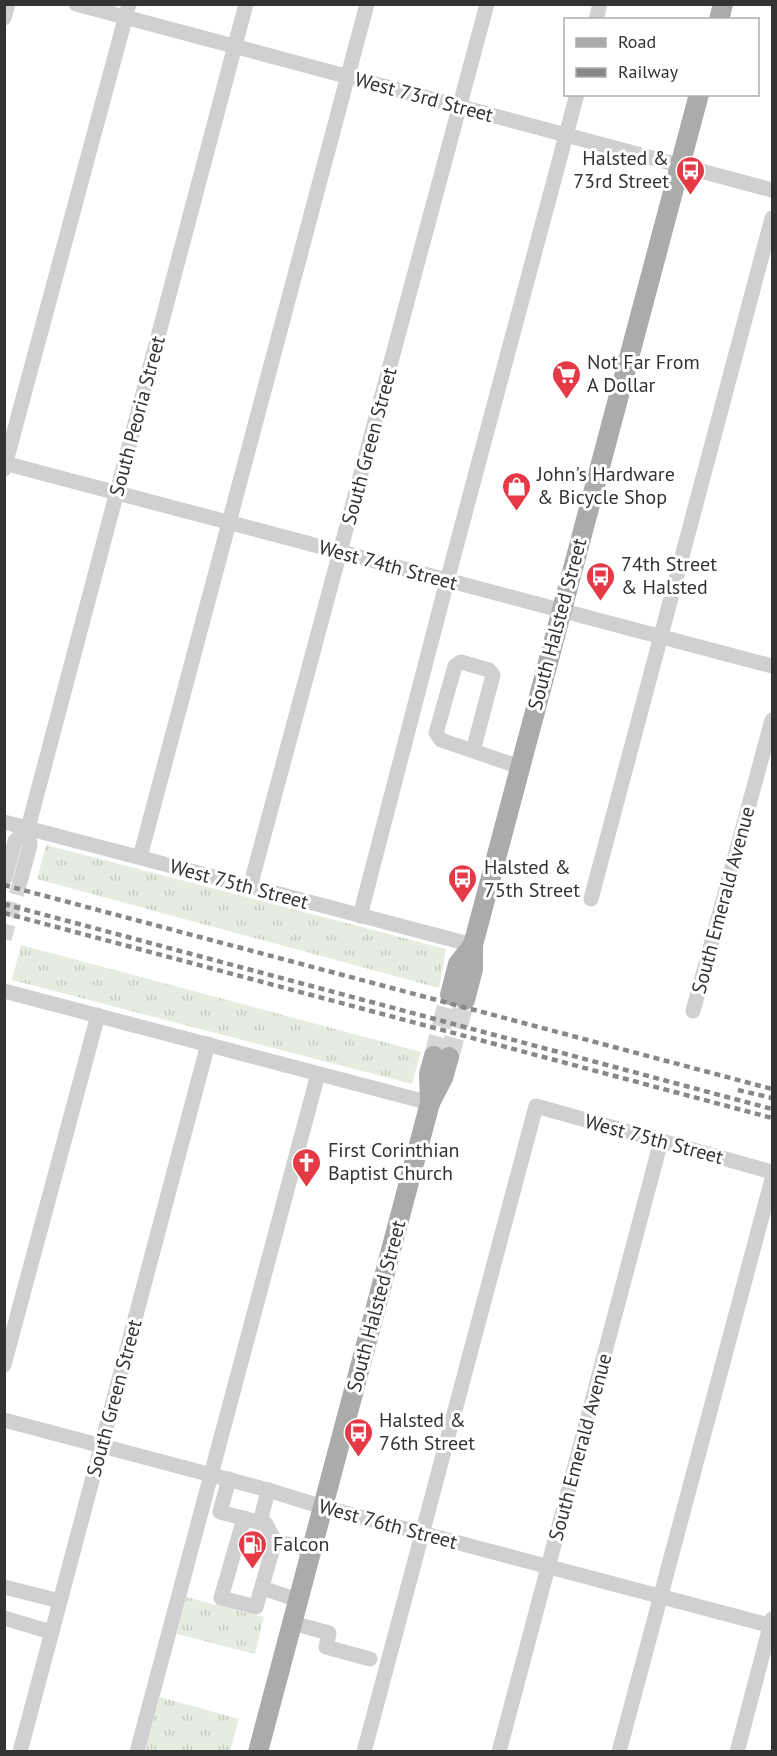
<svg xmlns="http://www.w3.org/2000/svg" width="777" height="1756" font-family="'PT Sans',sans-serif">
	<defs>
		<pattern id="grass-tufts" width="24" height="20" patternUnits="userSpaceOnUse" patternTransform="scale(1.5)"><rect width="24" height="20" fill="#e6ecdf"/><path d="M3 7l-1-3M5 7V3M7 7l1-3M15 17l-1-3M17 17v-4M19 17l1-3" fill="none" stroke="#c6cbc0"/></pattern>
	</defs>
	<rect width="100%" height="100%" fill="#fff"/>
	<g fill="url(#grass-tufts)">
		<polygon points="46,845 446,949 439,988 37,879"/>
		<polygon points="21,945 421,1052 412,1084 12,980"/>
		<polygon points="186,1597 264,1617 255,1654 177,1634"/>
		<polygon points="160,1697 239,1719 230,1751 145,1751"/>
	</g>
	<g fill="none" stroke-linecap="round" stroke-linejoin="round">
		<polyline stroke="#d6d6d6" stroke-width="15" stroke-dasharray="15 8" stroke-linecap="butt" points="4,939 20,882"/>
		<g stroke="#d6d6d6" stroke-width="20" stroke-dasharray="20 10" stroke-linecap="butt">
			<polyline points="434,1056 450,995"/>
			<polyline points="449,1057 465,1000"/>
		</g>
		<g stroke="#d0d0d0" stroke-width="15">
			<polyline points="76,4 772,190"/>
			<polyline points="4,18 8,4"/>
			<polyline points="596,20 600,4"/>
			<polyline points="4,463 772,666"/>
			<polyline points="4,469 129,4"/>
			<polyline points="473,751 493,675 489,670 461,662 455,666 436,733 441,740 520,767"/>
			<polyline points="4,822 473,945"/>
			<polyline points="140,857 367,4"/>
			<polyline points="5,878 15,841 28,828"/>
			<polyline points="20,882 30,845 28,828 246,4"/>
			<polyline points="250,887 487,4"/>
			<polyline points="591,899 772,218"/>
			<polyline points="360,916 447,581 577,94"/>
			<polyline points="4,991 430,1103"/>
			<polyline points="693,1011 772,720"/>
			<polyline points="4,1365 98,1015"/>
			<polyline points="4,1420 268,1490 323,1507 772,1626"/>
			<polyline points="229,1479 220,1512 266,1524 275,1541 311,1550"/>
			<polyline points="244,1518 221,1598 256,1607 275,1541"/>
			<polyline points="260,1523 268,1490"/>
			<polyline points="4,1587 60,1601"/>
			<polyline points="262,1588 298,1600"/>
			<polyline points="4,1618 51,1632"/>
			<polyline points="292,1623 329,1633 326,1647 370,1659"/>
			<polyline points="20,1752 208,1044"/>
			<polyline points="137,1752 318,1074"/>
			<polyline points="364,1752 536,1106 772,1172"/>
			<polyline points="499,1752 661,1141"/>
			<polyline points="619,1752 772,1179"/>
			<polyline points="737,1752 772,1619"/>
		</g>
		<g stroke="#ababab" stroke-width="20">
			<polyline points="719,20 723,4"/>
			<polyline points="450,995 458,964 473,945"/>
			<polyline points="465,1000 473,969 473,945 699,94"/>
			<polyline points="430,1103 429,1074 434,1056"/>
			<polyline points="258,1752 430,1103 443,1078 449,1057"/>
		</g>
		<g stroke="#888" stroke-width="4.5" stroke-dasharray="6 4.5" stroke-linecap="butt">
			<polyline points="4,885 772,1089"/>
			<polyline points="4,904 772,1109"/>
			<polyline points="4,913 772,1118"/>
			<polyline points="738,1090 772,1098"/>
		</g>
	</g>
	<defs>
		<symbol id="bus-pin" viewBox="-11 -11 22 30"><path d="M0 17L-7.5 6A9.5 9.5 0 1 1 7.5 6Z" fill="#e63946" stroke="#fff"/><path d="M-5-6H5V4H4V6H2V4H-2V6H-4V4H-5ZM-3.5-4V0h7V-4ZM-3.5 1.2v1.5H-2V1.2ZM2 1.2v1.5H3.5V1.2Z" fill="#fff"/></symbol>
		<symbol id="supermarket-pin" viewBox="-11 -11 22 30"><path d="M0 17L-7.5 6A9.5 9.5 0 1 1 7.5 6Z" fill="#e63946" stroke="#fff"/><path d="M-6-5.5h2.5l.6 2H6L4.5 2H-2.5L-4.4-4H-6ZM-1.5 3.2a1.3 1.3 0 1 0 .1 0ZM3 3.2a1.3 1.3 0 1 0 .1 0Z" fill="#fff"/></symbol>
		<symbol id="shop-pin" viewBox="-11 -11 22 30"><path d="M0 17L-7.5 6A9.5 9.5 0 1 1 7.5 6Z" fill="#e63946" stroke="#fff"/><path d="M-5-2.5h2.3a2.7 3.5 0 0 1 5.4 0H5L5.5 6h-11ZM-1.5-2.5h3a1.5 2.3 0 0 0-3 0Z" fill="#fff"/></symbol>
		<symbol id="church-pin" viewBox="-11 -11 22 30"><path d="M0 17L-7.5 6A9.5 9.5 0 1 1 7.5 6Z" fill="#e63946" stroke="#fff"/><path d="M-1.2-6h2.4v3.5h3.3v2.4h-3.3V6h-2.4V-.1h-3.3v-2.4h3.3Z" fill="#fff"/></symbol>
		<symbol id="fuel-pin" viewBox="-11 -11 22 30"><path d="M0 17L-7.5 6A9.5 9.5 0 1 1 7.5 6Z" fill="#e63946" stroke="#fff"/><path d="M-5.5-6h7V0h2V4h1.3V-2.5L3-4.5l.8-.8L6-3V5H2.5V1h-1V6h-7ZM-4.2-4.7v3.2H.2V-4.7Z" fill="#fff"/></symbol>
	</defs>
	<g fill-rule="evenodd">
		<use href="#bus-pin" x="674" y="154" width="33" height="45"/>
		<use href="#supermarket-pin" x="550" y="358" width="33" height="45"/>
		<use href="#shop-pin" x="500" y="470" width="33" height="45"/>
		<use href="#bus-pin" x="584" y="560" width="33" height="45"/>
		<use href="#bus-pin" x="446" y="862" width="33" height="45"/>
		<use href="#church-pin" x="290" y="1146" width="33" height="45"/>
		<use href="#bus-pin" x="342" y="1416" width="33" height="45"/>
		<use href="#fuel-pin" x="236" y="1528" width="33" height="45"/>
	</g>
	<g text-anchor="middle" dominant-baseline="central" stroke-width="6" stroke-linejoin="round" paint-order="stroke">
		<g font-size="20" fill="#333" stroke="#fff">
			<text transform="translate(424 97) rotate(15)">West 73rd Street</text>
			<text transform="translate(137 416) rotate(-75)">South Peoria Street</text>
			<text transform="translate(369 446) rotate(-75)">South Green Street</text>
			<text transform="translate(388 565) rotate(15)">West 74th Street</text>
			<text transform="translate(557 624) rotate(-75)">South Halsted Street</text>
			<text transform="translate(239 884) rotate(15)">West 75th Street</text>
			<text transform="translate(723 900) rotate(-75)">South Emerald Avenue</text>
			<text transform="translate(654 1139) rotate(15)">West 75th Street</text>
			<text transform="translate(376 1306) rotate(-75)">South Halsted Street</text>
			<text transform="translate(114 1398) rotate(-75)">South Green Street</text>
			<text transform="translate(580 1447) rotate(-75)">South Emerald Avenue</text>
			<text transform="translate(388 1524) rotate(15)">West 76th Street</text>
		</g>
		<g font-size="20" fill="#333" stroke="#fff" text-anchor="start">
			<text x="669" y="158" text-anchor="end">Halsted &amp;<tspan x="669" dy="23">73rd Street</tspan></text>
			<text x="587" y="362">Not Far From<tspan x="587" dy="23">A Dollar</tspan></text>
			<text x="537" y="474">John's Hardware<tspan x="537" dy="23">&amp; Bicycle Shop</tspan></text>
			<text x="621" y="564">74th Street<tspan x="621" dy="23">&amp; Halsted</tspan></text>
			<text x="484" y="867">Halsted &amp;<tspan x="484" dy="23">75th Street</tspan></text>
			<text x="328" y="1150">First Corinthian<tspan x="328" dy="23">Baptist Church</tspan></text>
			<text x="379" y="1420">Halsted &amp;<tspan x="379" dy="23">76th Street</tspan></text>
			<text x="273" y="1544">Falcon</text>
		</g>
	</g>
	<rect width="777" height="1756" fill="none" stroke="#333333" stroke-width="12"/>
	<rect x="564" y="18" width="195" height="78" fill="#ffffff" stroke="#adadad" stroke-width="1.5"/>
	<rect x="576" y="38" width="30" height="9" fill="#ababab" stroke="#adadad" stroke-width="1.5"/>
	<text x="618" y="48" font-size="18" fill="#333333">Road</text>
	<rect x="576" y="68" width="30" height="9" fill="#888888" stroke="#adadad" stroke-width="1.5"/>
	<text x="618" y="78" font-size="18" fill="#333333">Railway</text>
</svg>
